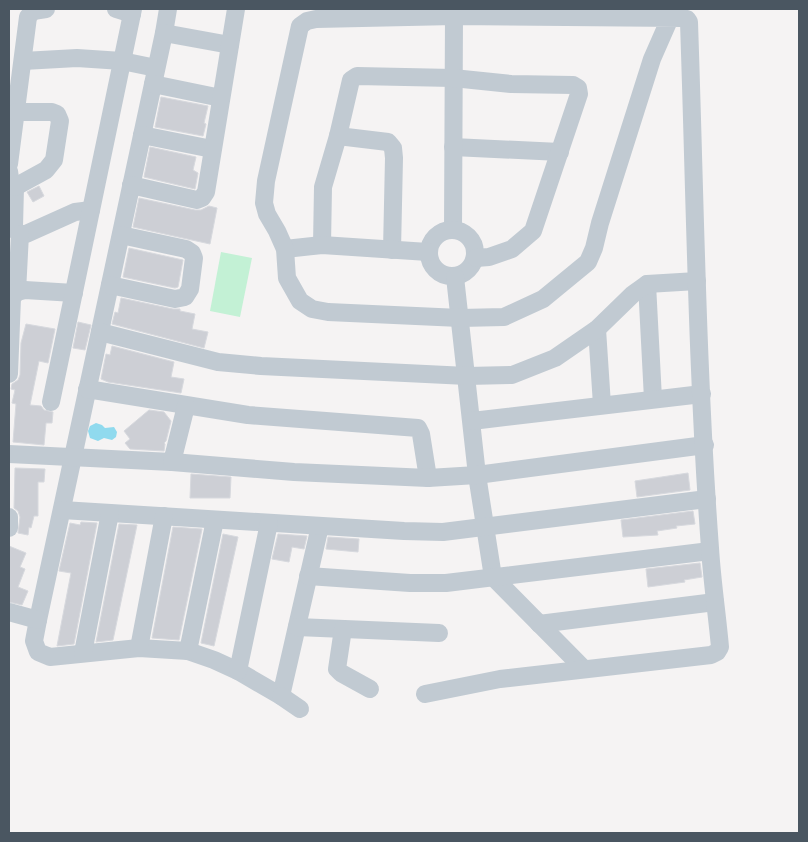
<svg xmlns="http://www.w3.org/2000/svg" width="808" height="842" font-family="Arial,sans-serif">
	<rect width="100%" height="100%" fill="#f5f3f3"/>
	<polygon fill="#c3f1d5" points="221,252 252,258 240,317 210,311"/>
	<polygon fill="#90daee" points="96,423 102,425 105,428 114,427 117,432 116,437 112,440 104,438 98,441 90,438 88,431 90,426"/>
	<g fill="#cdcfd5" stroke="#d7d9de">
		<polygon points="161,97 208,106 204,123 206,124 203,136 155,127"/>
		<polygon points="150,147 196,157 193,170 198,173 195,189 144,177"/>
		<polygon points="39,186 44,196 33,202 27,192"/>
		<polygon points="139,198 195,210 201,210 209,206 217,208 210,244 133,227"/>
		<polygon points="129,248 183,260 178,287 175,288 123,277"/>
		<polygon points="121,298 173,309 180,309 180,311 195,314 192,329 208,332 204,348 112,324 115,312 118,313"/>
		<polygon points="78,322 91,325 85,350 73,348"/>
		<polygon points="26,324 55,329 48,363 39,361 30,405 41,406 44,410 53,412 52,423 46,423 44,445 13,442 16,404 12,403 15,390 11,389 12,384 18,380 20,375 21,343"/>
		<polygon points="112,346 174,362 171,377 184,379 181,393 108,382 101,379 106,354 110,355"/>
		<polygon points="149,410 164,412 171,421 166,441 164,443 165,444 164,451 130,449 125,443 130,439 124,431"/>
		<polygon points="15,468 45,469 44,482 38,482 38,516 34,516 31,528 29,527 28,535 18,533 20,517 18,511 14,508"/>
		<polygon points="688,473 690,490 637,497 635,481"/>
		<polygon points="191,474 231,477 230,498 190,498"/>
		<polygon points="693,511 695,524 676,526 677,528 657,531 658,535 623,537 621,520"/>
		<polygon points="81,522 97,523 74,644 57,646 71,573 59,571 70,523 80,525"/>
		<polygon points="119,524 137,525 113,640 96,642"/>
		<polygon points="173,527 202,529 179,640 152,638"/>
		<polygon points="223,534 238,537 214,646 201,643"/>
		<polygon points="278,534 307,536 304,549 292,547 289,562 272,559"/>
		<polygon points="328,537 359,539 358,552 326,549"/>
		<polygon points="9,546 26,553 20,567 25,569 18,587 28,591 22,605 9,602"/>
		<polygon points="700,563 702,577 684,580 685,582 648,587 646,569"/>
	</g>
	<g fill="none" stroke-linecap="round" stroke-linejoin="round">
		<g stroke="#c1cad2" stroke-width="18">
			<polyline points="116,9 132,14"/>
			<polyline points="168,9 164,33 38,620 34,641 38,652 50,657 139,648 188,651 214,660 238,671 281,696 320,526"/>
			<polyline points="164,33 230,45"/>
			<polyline points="23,61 77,58 122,61 156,68"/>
			<polyline points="153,84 221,98"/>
			<polyline points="142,135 212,149"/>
			<polyline points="338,136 388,142 393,148 394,158 392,250"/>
			<polyline points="453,147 560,152"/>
			<polyline points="9,164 28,17 33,11 46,9"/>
			<path d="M9 171 10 178 15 187 14 227C17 234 20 234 26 234L75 212 91 210"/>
			<polyline points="131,185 197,200 202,198 206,192 236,9"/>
			<polyline points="15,187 46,170 54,160 60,121 57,114 52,112 16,112"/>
			<polyline points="453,229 454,16"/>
			<circle cx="452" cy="253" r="23"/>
			<polyline points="322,245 323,187 338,136 351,80 357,76 453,78 511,84 573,85 578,88 579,94 533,231 512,249 489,257 476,258"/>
			<polyline points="285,249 322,245 428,252"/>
			<polyline points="455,277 477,475 493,577 584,669"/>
			<polyline points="647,284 653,399"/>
			<polyline points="110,285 175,299 185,297 190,289 194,258 192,253 186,249 121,235"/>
			<polyline points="17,292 20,234"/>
			<polyline points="597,329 602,405"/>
			<polyline points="100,332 218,362 261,366 467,376 512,375 555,358 597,329 633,294 647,284 697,281"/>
			<polyline points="9,374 12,298 17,292 25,290 74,293"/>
			<polyline points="87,389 248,415 418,428 421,434 428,478"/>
			<polyline points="51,402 133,9"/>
			<polyline points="472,421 702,394"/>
			<polyline points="9,454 172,462 294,472 428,478 477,475 705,445"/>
			<polyline points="172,462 186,406"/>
			<polyline points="62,510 404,531 443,532 707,499"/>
			<polyline points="9,517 9,528"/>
			<polyline points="308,576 410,583 446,583 710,551"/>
			<polyline points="9,612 38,620"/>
			<polyline points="539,624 715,602"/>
			<polyline points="297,627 439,633"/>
			<polyline points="343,629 337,669 341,673 370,689"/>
			<polyline points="139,648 164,516"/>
			<polyline points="188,651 215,520"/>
			<polyline points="83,653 110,513"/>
			<polyline points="238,671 269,523"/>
			<path d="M425 694 500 679 711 655 717 652 720 647C717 614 712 581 710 548 697 373 695 197 689 22L687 19 682 18 454 16 316 19 307 21 300 26 266 181 264 203 267 214 277 231 285 249 287 278 300 301 312 309 328 312 460 318 504 317 543 299 588 262 594 248 600 223 652 59 670 18"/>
			<polyline points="281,696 300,709"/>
		</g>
	</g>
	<rect width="808" height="842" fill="none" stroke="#4a5661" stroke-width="20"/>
</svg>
